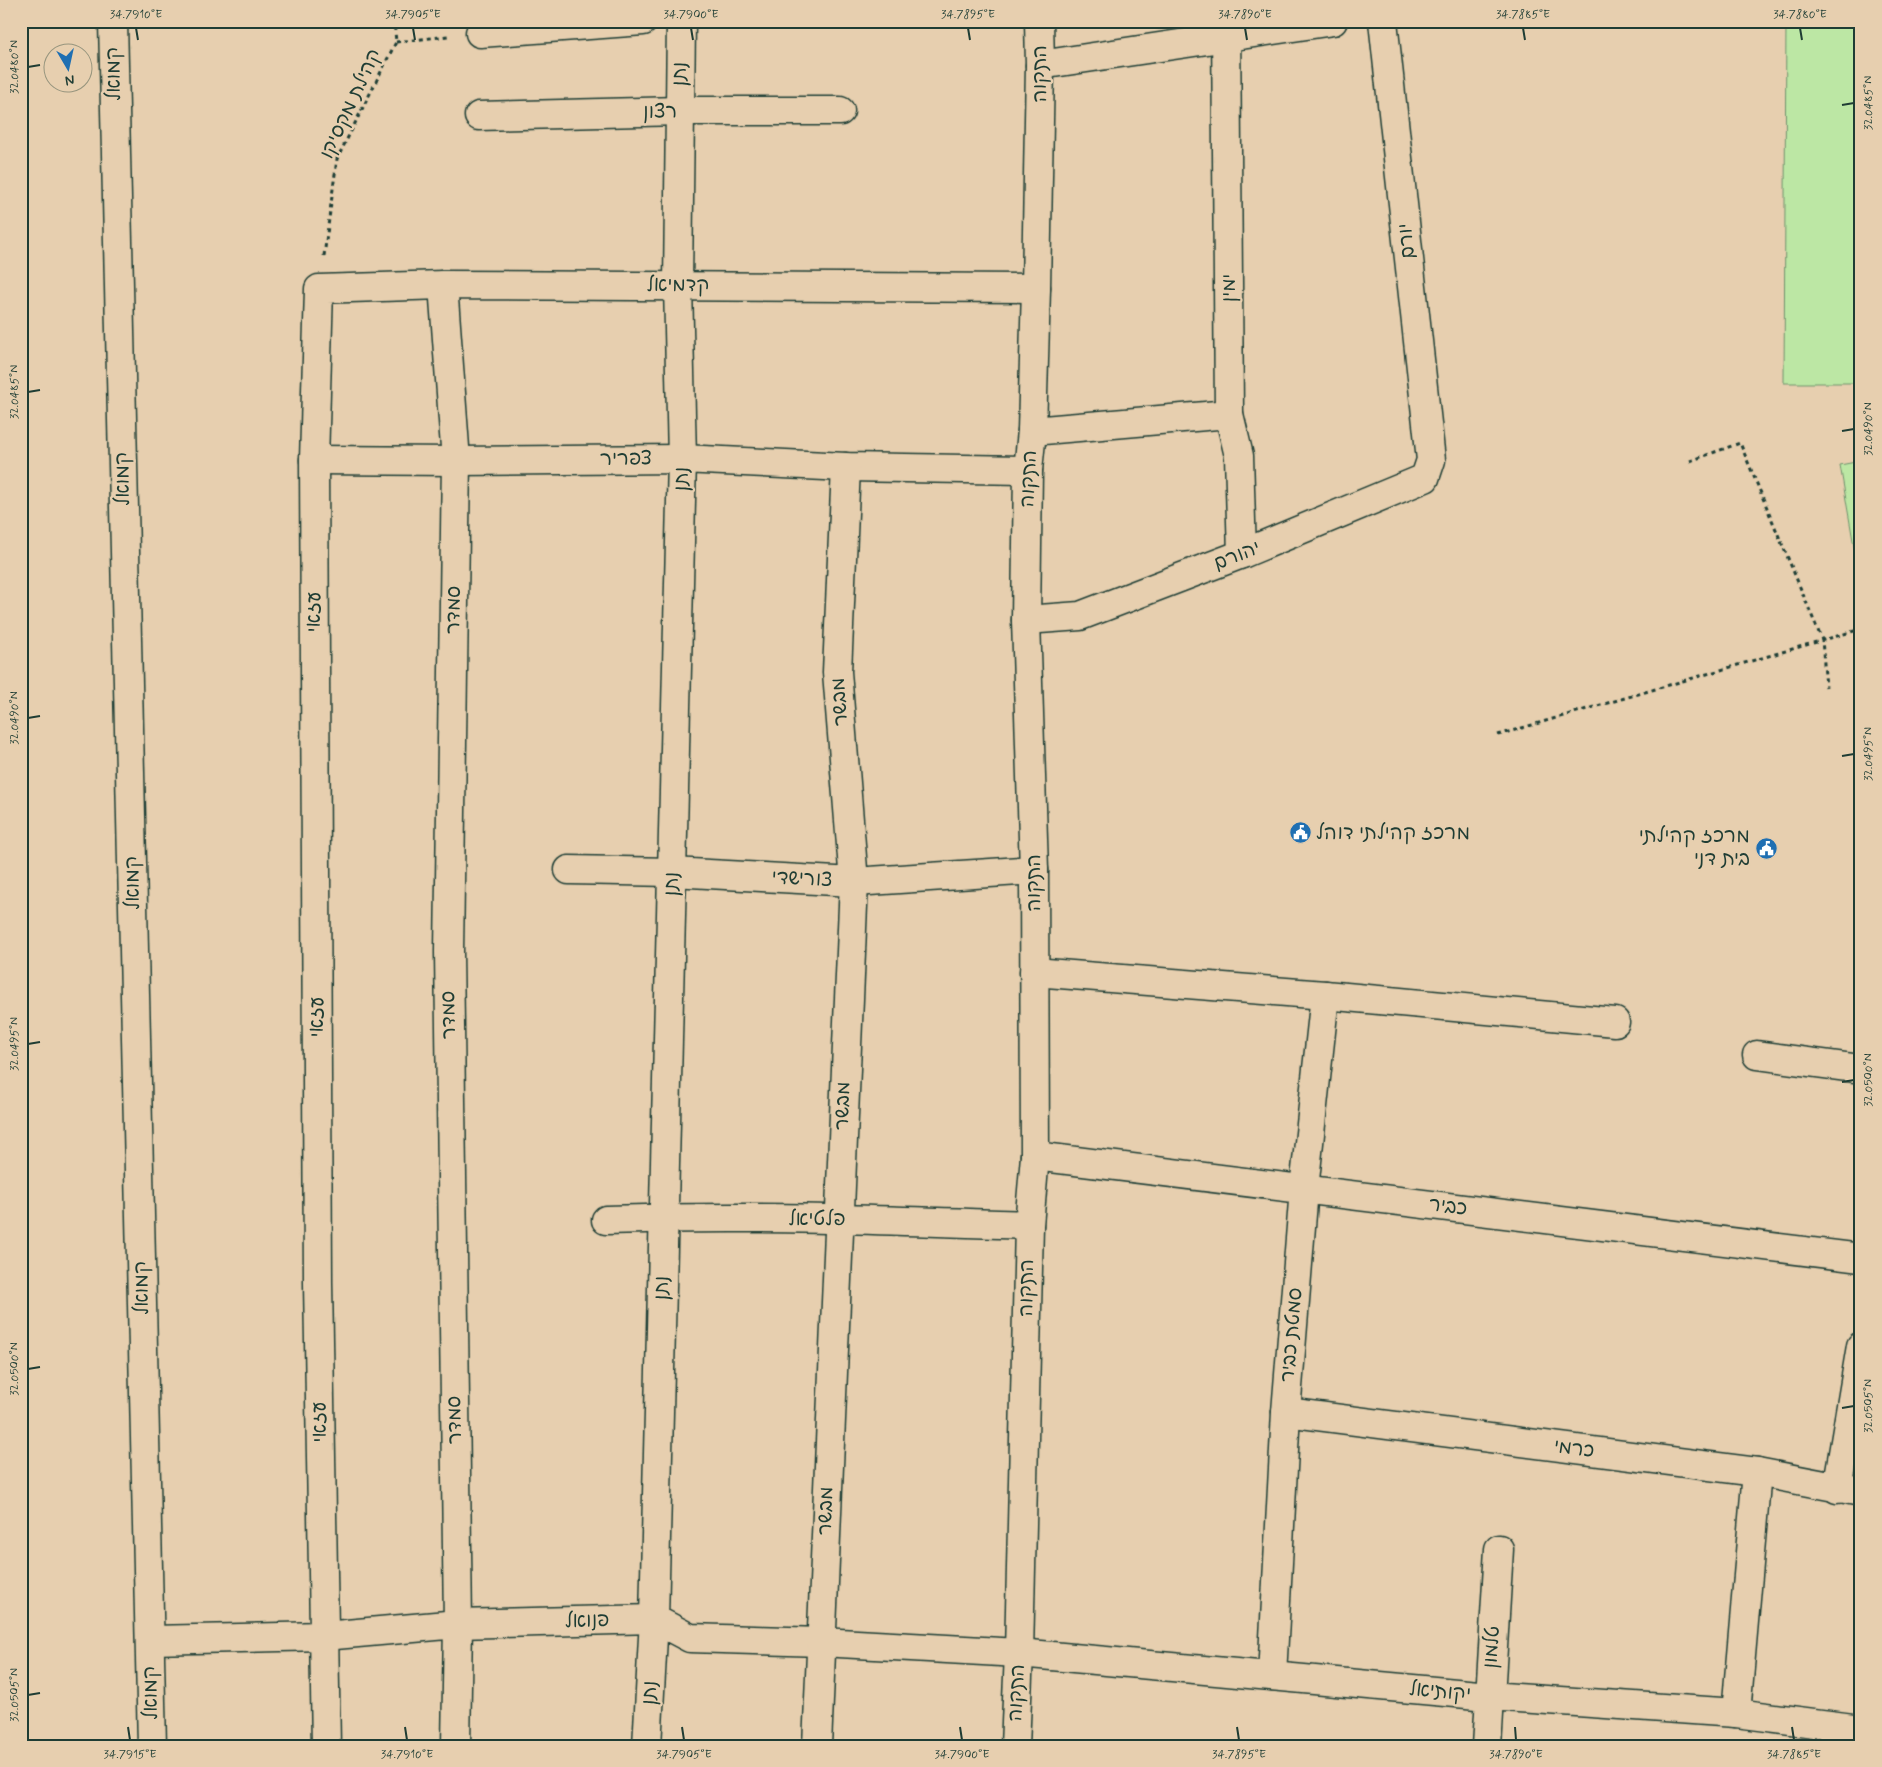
<svg xmlns="http://www.w3.org/2000/svg" width="1882" height="1767" font-family="Mynerve,'Playpen Sans Hebrew',sans-serif">
	<rect width="100%" height="100%" fill="#e7cfaf"/>
	<filter id="ink" filterUnits="userSpaceOnUse"><feTurbulence type="fractalNoise" baseFrequency=".02" numOctaves="2"/><feDisplacementMap in="SourceGraphic" scale="10" xChannelSelector="R" yChannelSelector="G"/><feConvolveMatrix kernelMatrix="1 2 1 2 8 2 1 2 1" color-interpolation-filters="sRGB"/></filter>
	<g filter="url(#ink)">
		<g fill="#bce7a4" stroke="#6e926c">
			<polygon points="1786,21 1861,21 1861,383 1784,383"/>
			<polygon points="1861,461 1861,587 1840,465"/>
		</g>
		<g fill="none" stroke-linecap="round" stroke-linejoin="round">
			<defs>
				<g id="minor">
					<polyline points="113,21 152,1746"/>
					<polyline points="1226,21 1229,414 1239,456 1242,554"/>
					<polyline points="480,33 643,21"/>
					<polyline points="1040,65 1333,21"/>
					<polyline points="479,116 680,111 840,111"/>
					<polyline points="443,285 456,461 449,952 458,1624 456,1746"/>
					<polyline points="1032,431 1229,414"/>
					<polyline points="314,460 456,461 682,459 846,467 1028,470"/>
					<polyline points="1026,620 1080,616 1242,554 1425,478 1431,460 1383,21"/>
					<polyline points="569,870 672,872 854,882 1034,870"/>
					<polyline points="1034,972 1325,995 1615,1022"/>
					<polyline points="1757,1055 1861,1069"/>
					<polyline points="1035,1156 1861,1258"/>
					<path d="M606 1220C747 1215 888 1220 1029 1225"/>
					<polyline points="1286,1412 1757,1472 1861,1492"/>
					<polyline points="1837,1489 1861,1346"/>
					<polyline points="151,1640 324,1636 458,1624 654,1619 690,1638 821,1642 1019,1653 1489,1696 1736,1713 1861,1729"/>
					<polyline points="1272,1676 1286,1412 1304,1189 1325,995"/>
					<polyline points="1736,1713 1757,1472"/>
					<polyline points="326,1746 318,1283 314,460 319,289 443,285 1036,288"/>
					<polyline points="647,1746 654,1619 682,459 678,285 681,21"/>
					<polyline points="817,1746 854,882 837,672 846,467"/>
					<polyline points="1015,1746 1019,1653 1029,1225 1035,1156 1034,870 1026,620 1028,470 1032,431 1036,288 1040,65 1039,21"/>
					<polyline points="1487,1746 1499,1549"/>
				</g>
			</defs>
			<use href="#minor" stroke="#1f3d34" stroke-width="31"/>
			<g stroke="#1f3d34" stroke-width="3" stroke-dasharray="4 4" stroke-linecap="butt">
				<polyline points="396,42 448,36"/>
				<polyline points="324,256 337,159 396,42 394,21"/>
				<polyline points="1690,461 1740,443 1822,640 1826,687"/>
				<polyline points="1498,735 1861,629"/>
			</g>
			<use href="#minor" stroke="#e7cfaf" stroke-width="28"/>
		</g>
	</g>
	<path fill="none" stroke="#1f3d34" stroke-width="2" d="M136 28 138 40M413 28 415 40M691 28 693 40M968 28 970 40M1245 28 1247 40M1523 28 1525 40M1800 28 1802 40M28 67 40 65M1842 105 1854 103M28 392 40 390M1842 431 1854 429M28 718 40 716M1842 756 1854 754M28 1044 40 1042M1842 1082 1854 1080M28 1369 40 1367M1842 1408 1854 1406M28 1695 40 1693M128 1727 130 1740M405 1727 407 1740M682 1727 684 1740M960 1727 962 1740M1237 1727 1239 1740M1515 1727 1516 1740M1792 1727 1794 1740"/>
	<defs>
		<symbol id="civic-disc" viewBox="-11 -11 22 22"><circle r="9.5" fill="#1f6fb2" stroke="#e7cfaf"/><path d="M-.6-6.5H3V-4.5H.6V-3L4-1V1h2V6H-6V1h2V-1L-.6-3ZM-1.2 2.5V6h2.4V2.5Z" fill="#fff"/></symbol>
	</defs>
	<g fill-rule="evenodd">
		<use href="#civic-disc" x="1288" y="820" width="25" height="25"/>
		<use href="#civic-disc" x="1754" y="836" width="25" height="25"/>
	</g>
	<g text-anchor="middle" dominant-baseline="central" stroke-width="4.5" stroke-linejoin="round" paint-order="stroke">
		<g font-size="20" fill="#1f3d34" stroke="#e7cfaf">
			<text transform="translate(114 74) rotate(-91)">קמואל</text>
			<text transform="translate(680 74) rotate(-89)">נתן</text>
			<text transform="translate(1040 74) rotate(-90)">התקוה</text>
			<text transform="translate(351 104) rotate(-65)">קהילת מקסיקו</text>
			<text transform="translate(660 112) rotate(-1)">רצון</text>
			<text transform="translate(1407 241) rotate(-96)">יורם</text>
			<text x="678" y="285">קדמיאל</text>
			<text transform="translate(1229 288) rotate(-90)">ימין</text>
			<text transform="translate(626 459) rotate(-1)">צפריר</text>
			<text transform="translate(123 479) rotate(-91)">קמואל</text>
			<text transform="translate(682 479) rotate(-89)">נתן</text>
			<text transform="translate(1029 479) rotate(-87)">התקוה</text>
			<text transform="translate(1237 556) rotate(-22)">יהורם</text>
			<text transform="translate(454 610) rotate(-89)">סמדר</text>
			<text transform="translate(314 612) rotate(-90)">עזאי</text>
			<text transform="translate(840 702) rotate(-94)">מבשר</text>
			<text transform="translate(802 879) rotate(3)">צורישדי</text>
			<text transform="translate(133 883) rotate(-91)">קמואל</text>
			<text transform="translate(1034 883) rotate(-90)">התקוה</text>
			<text transform="translate(672 884) rotate(-89)">נתן</text>
			<text transform="translate(449 1015) rotate(-91)">סמדר</text>
			<text transform="translate(317 1017) rotate(-90)">עזאי</text>
			<text transform="translate(843 1106) rotate(-88)">מבשר</text>
			<text transform="translate(1448 1207) rotate(7)">כביר</text>
			<text x="817" y="1219">פלטיאל</text>
			<text transform="translate(142 1288) rotate(-91)">קמואל</text>
			<text transform="translate(662 1288) rotate(-89)">נתן</text>
			<text transform="translate(1027 1288) rotate(-89)">התקוה</text>
			<text transform="translate(1292 1335) rotate(-85)">סמטת כביר</text>
			<text transform="translate(455 1420) rotate(-91)">סמדר</text>
			<text transform="translate(320 1422) rotate(-91)">עזאי</text>
			<text transform="translate(1574 1449) rotate(7)">כרמי</text>
			<text transform="translate(826 1511) rotate(-88)">מבשר</text>
			<text transform="translate(587 1621) rotate(-2)">פנואל</text>
			<text transform="translate(1492 1647) rotate(-86)">טלמון</text>
			<text transform="translate(1440 1692) rotate(5)">יקותיאל</text>
			<text transform="translate(151 1693) rotate(-91)">קמואל</text>
			<text transform="translate(650 1693) rotate(-87)">נתן</text>
			<text transform="translate(1017 1693) rotate(-87)">התקוה</text>
		</g>
		<g font-size="20" fill="#1f3d34" stroke="#e7cfaf" text-anchor="start">
			<text x="1316" y="833">מרכז קהילתי דוהל</text>
			<text x="1750" y="836" text-anchor="end">מרכז קהילתי<tspan x="1750" dy="23">בית דני</tspan></text>
		</g>
	</g>
	<rect width="1882" height="1767" fill="none" stroke="#e7cfaf" stroke-width="55"/>
	<g transform="translate(68 68) rotate(171)"><circle r="24" fill="#e7cfaf" stroke="#97957e"/>
	<path d="M0-4L9 19L0 12L-9 19Z" fill="#1f6fb2"/>
	<text y="-8" font-size="14" font-weight="bold" text-anchor="middle" fill="#1f3d34">N</text>
	</g>
	<rect x="28" y="28" width="1826" height="1712" fill="none" stroke="#1f3d34" stroke-width="2"/>
	<g font-size="12" text-anchor="middle" fill="#1f3d34">
		<text x="136" y="18">34.7910°E</text>
		<text x="413" y="18">34.7905°E</text>
		<text x="691" y="18">34.7900°E</text>
		<text x="968" y="18">34.7895°E</text>
		<text x="1245" y="18">34.7890°E</text>
		<text x="1523" y="18">34.7885°E</text>
		<text x="1800" y="18">34.7880°E</text>
		<text transform="translate(14 67) rotate(-90)" y="4">32.0480°N</text>
		<text transform="translate(1868 103) rotate(-90)" y="4">32.0485°N</text>
		<text transform="translate(14 392) rotate(-90)" y="4">32.0485°N</text>
		<text transform="translate(1868 429) rotate(-90)" y="4">32.0490°N</text>
		<text transform="translate(14 718) rotate(-90)" y="4">32.0490°N</text>
		<text transform="translate(1868 754) rotate(-90)" y="4">32.0495°N</text>
		<text transform="translate(14 1044) rotate(-90)" y="4">32.0495°N</text>
		<text transform="translate(1868 1080) rotate(-90)" y="4">32.0500°N</text>
		<text transform="translate(14 1369) rotate(-90)" y="4">32.0500°N</text>
		<text transform="translate(1868 1406) rotate(-90)" y="4">32.0505°N</text>
		<text transform="translate(14 1695) rotate(-90)" y="4">32.0505°N</text>
		<text x="130" y="1758">34.7915°E</text>
		<text x="407" y="1758">34.7910°E</text>
		<text x="684" y="1758">34.7905°E</text>
		<text x="962" y="1758">34.7900°E</text>
		<text x="1239" y="1758">34.7895°E</text>
		<text x="1516" y="1758">34.7890°E</text>
		<text x="1794" y="1758">34.7885°E</text>
	</g>
</svg>
